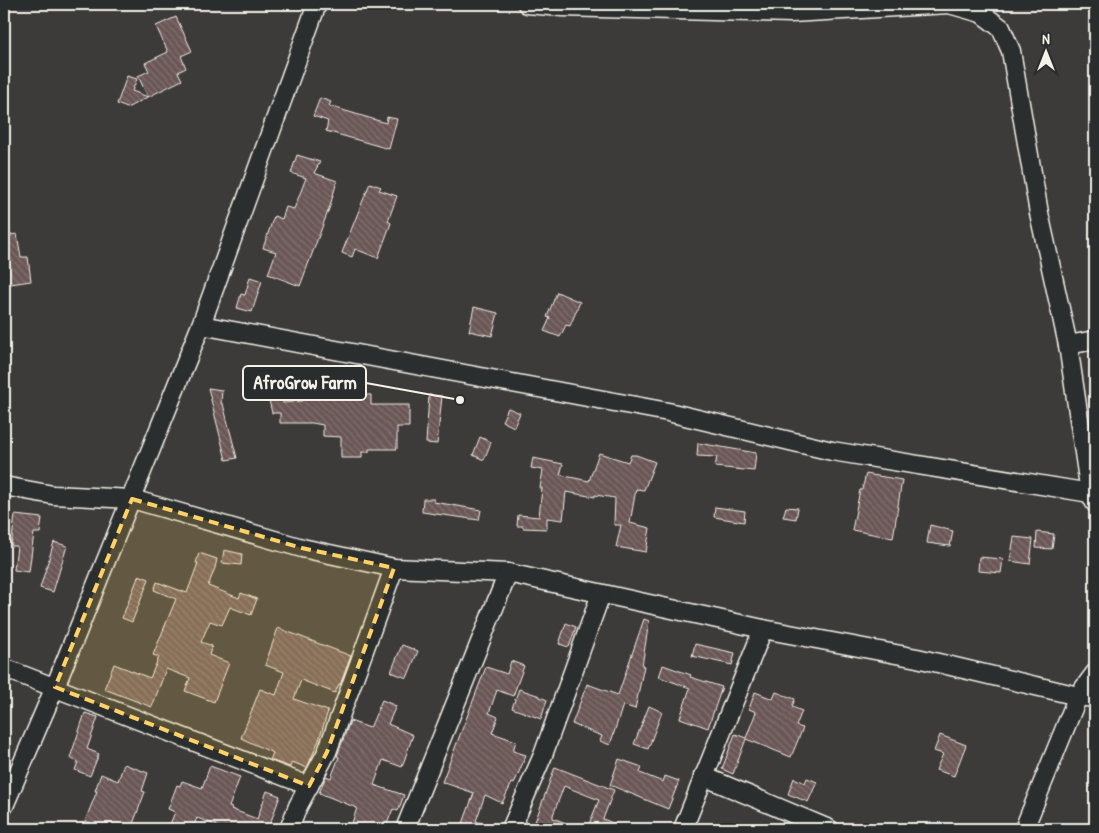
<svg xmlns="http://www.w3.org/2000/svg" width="1099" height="833" font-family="'Patrick Hand',sans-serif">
	<defs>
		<pattern id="building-back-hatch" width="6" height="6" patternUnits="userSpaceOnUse" patternTransform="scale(1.25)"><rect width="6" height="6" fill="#6a5756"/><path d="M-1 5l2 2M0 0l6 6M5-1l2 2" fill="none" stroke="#80706e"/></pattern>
	</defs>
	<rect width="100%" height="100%" fill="#3d3a3a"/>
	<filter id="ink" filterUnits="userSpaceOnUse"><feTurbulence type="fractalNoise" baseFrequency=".02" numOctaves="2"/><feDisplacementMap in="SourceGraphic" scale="10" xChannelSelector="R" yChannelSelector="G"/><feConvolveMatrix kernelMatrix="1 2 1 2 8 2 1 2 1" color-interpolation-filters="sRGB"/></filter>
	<g filter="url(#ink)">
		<g fill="url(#building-back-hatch)" stroke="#f4f1e8">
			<polygon points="176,17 192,51 181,56 186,68 178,72 182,80 148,97 138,76 149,71 145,63 168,52 156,26"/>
			<polygon points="127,76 137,79 132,91 148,97 127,108 117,104"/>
			<polygon points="320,98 331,102 329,106 386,123 387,117 397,119 389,149 326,131 328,121 313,116"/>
			<polygon points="297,155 320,162 314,173 337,181 330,206 300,286 268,274 276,252 263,248 274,216 282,219 286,207 294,209 306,178 291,173"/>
			<polygon points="370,183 381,187 379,190 397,196 388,221 391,223 378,258 355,249 352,257 342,253 343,250"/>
			<polygon points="17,234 21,257 28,257 31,281 4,285 4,236"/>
			<polygon points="250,277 262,281 252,312 237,308 241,294 245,295"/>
			<polygon points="557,292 580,302 570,326 566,325 560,337 544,331 550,318 547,317"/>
			<polygon points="474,307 498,313 492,336 469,331"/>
			<polygon points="311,369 339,370 338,376 347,376 347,395 371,395 371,405 409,405 409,427 397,427 397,449 369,449 369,452 362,452 362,458 341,458 341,437 323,436 323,425 312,423 280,423 280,413 272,413 265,383 278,380 283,403 302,401 302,382 311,382"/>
			<polygon points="208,388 222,390 221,404 223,404 237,458 226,460"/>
			<polygon points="429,395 442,396 437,444 426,443"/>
			<polygon points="508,408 520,413 514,427 502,421"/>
			<polygon points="480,437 491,442 484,460 473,455"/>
			<polygon points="698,443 756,453 754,471 715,467 717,457 697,456"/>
			<polygon points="599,453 628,462 631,455 636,455 655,462 644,490 636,489 630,523 650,528 646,552 616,547 621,525 614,525 615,498 595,495 595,497 566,492 563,520 547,518 547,529 523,528 523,526 517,526 518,515 539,517 542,488 540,488 543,470 531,468 533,458 563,464 560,475 589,481"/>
			<polygon points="866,474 902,480 893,538 852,530 860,490 862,490"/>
			<polygon points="423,499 434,499 434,502 481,510 479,520 422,512"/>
			<polygon points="715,507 745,511 744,522 714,517"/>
			<polygon points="786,507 798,508 796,519 783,517"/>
			<polygon points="15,515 42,518 40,533 34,533 29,572 14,570 17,546 11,546"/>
			<polygon points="930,525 953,531 950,546 927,543"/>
			<polygon points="1037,532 1054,534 1052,549 1036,548"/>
			<polygon points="1014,537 1033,539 1030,564 1010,561"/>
			<polygon points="54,542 67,546 53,592 40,588"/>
			<polygon points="224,550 242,554 241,565 222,563"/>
			<polygon points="199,553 217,559 215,568 208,586 239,598 241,593 257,599 251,615 230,607 222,625 210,621 201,642 212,646 209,655 229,663 214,702 185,691 190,678 166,669 152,707 104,689 114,664 150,678 159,657 153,655 176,599 154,590 157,582 187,593 198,563 196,563"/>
			<polygon points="979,557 1003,559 1001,573 978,571"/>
			<polygon points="139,575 149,579 132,622 122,618"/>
			<polygon points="644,619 649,621 642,666 644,666 635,709 623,705 610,745 600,741 602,736 572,724 587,684 618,695"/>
			<polygon points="566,623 576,627 569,647 559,644"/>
			<polygon points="278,628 351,656 340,685 339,684 335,693 301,680 294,699 328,711 319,740 307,768 292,762 290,767 270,760 273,753 241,738 260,689 276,695 284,672 265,665"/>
			<polygon points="695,644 735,653 732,665 692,656"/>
			<polygon points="402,645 418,651 407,678 391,672"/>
			<polygon points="511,661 524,666 513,696 497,690 489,713 498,717 492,733 516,741 513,751 526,755 514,784 512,783 502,803 485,795 476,821 495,829 461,829 474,793 442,782 486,667 507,674"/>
			<polygon points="663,665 691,675 690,677 722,687 708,728 680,718 690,688 659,677"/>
			<polygon points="519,689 540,696 540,697 547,700 541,719 512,708"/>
			<polygon points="755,692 773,699 776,692 795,699 792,707 802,711 796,726 803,728 791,757 746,739 733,774 722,769 735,734 746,738 756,712 749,709"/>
			<polygon points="382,700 396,706 388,724 413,735 402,767 383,760 374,785 404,795 398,811 393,809 385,829 350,829 357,808 319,793 326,776 331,778 339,757 337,756 350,721 370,728"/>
			<polygon points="649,706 662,712 648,749 634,744"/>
			<polygon points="85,713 98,717 87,749 99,754 90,776 75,770 78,762 70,758"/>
			<polygon points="940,735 966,745 954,776 936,770 943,754 934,751"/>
			<polygon points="619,759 642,767 640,773 663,782 665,776 679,781 668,809 610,785"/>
			<polygon points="124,764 148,773 142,791 145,792 131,829 89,829 91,823 85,821 97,791 95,791 101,774 118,781"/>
			<polygon points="210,766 240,777 229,807 232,808 231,809 257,819 267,791 280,796 270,824 279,827 279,829 215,829 216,825 197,818 192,829 168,829 175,812 168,809 177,785 180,786 182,781 202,788"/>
			<polygon points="555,767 614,790 603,819 627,829 587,829 599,800 564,786 553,815 553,818 581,829 552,829 535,822"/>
			<polygon points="794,778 805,783 807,778 817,782 808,802 788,794"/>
		</g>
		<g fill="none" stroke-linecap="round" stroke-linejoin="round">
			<defs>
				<g id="minor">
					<polyline points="527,4 562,7 791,13 949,4 981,13 1001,28 1011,51 1039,213 1068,345 1090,493 1095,503"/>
					<polyline points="201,325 668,412 832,451 1090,493"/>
					<polyline points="1068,345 1095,340"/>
					<polyline points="4,486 53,495 132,499 302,548 394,568 508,573 763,629 917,658 1078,696 1095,698"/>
					<polyline points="4,668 309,786"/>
					<polyline points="703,776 829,829"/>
					<polyline points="4,806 55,687 201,325 317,4"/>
					<polyline points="289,829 298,806 327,752 394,568"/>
					<polyline points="405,829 508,573"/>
					<polyline points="511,829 543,755 601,594"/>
					<polyline points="683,829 763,629"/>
					<polyline points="1024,829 1078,696 1095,673"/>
				</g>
			</defs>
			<use href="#minor" stroke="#f4f1e8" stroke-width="21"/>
			<use href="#minor" stroke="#2a2d2e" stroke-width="18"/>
		</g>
	</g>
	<path fill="#ffd166" fill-opacity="0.2" stroke="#ffd166" stroke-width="4" stroke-dasharray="10 6" stroke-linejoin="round" d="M132 499 302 548 394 568 327 752 309 786 55 687Z"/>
	<path fill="none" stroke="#f4f1e8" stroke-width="2" d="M460 400L366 383"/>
	<circle fill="#f4f1e8" stroke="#2a2d2e" stroke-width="2" cx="460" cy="400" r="5"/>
	<rect fill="#2a2d2e" stroke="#f4f1e8" stroke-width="2" x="243" y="366" width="123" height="34" rx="5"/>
	<g font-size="19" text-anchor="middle" font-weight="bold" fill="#f4f1e8">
		<text x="305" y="389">AfroGrow Farm</text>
	</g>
	<rect width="1099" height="833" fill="none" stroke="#2a2d2e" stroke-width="20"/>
	<rect x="10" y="10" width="1079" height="813" fill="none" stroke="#f4f1e8" stroke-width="2" filter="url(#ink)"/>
	<g transform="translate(1046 52)" stroke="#2a2d2e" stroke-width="4" paint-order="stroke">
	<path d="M0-4L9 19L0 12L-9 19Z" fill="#f4f1e8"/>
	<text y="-8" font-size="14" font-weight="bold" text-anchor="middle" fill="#f4f1e8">N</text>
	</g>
</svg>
